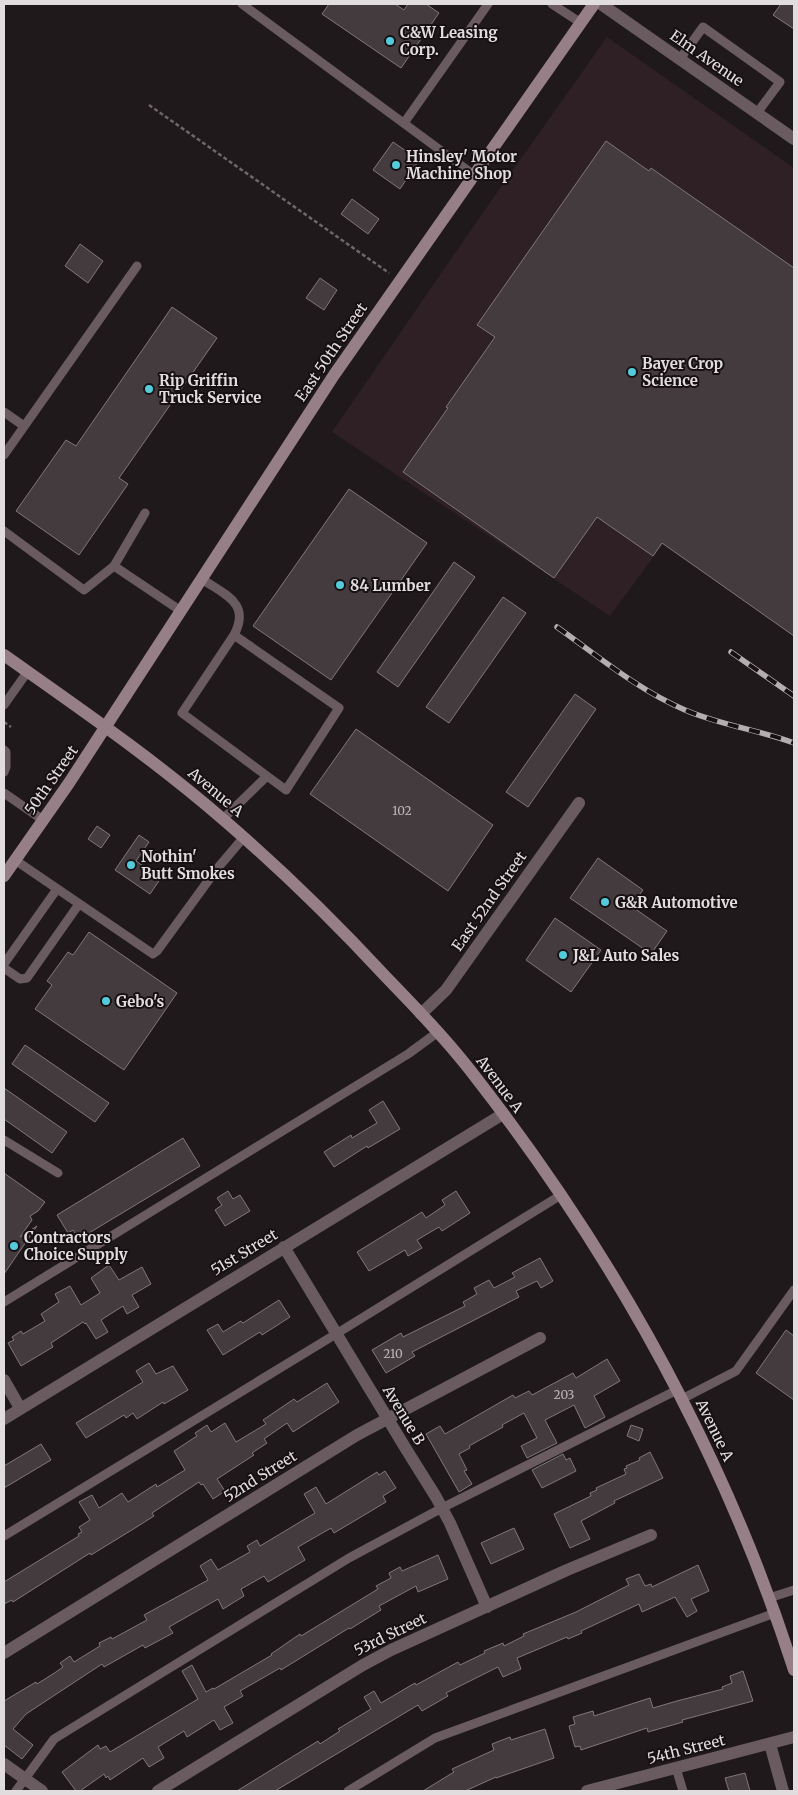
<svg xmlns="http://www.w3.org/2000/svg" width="798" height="1795" font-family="Merriweather,serif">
	<rect width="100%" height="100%" fill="#20191c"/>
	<polygon fill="#2e2025" points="607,37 794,168 794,632 666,540 610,616 332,432 484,211"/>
	<g fill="#433b3e" stroke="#80777a">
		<polygon points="329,4 395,4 404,10 408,4 426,4 439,13 401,68 322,14"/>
		<polygon points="781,4 794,4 794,29 773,15"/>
		<polygon points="606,141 649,171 651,168 794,268 794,636 662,543 653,556 597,517 554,578 403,472 448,408 446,407 495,337 477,325"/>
		<polygon points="393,142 419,160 400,189 373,170"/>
		<polygon points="352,199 379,219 368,234 341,214"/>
		<polygon points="80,244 103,261 88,283 65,266"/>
		<polygon points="320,278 337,290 324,310 306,298"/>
		<polygon points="172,307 217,338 119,478 128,484 79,555 16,511 66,440 76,446"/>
		<polygon points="349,489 427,543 331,680 253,626"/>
		<polygon points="454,562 475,577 398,687 377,672"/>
		<polygon points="503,597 526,613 449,723 426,707"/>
		<polygon points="575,694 596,709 528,807 506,792"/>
		<polygon points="356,729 493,825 448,891 310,794"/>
		<polygon points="97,826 110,835 101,848 88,839"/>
		<polygon points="139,835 149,842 136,861 161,878 150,894 115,870"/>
		<polygon points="598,858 643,890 631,906 667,931 651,954 570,898"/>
		<polygon points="555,918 601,950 571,992 526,960"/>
		<polygon points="89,932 177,993 124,1070 35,1009 52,985 47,981 68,952 73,955"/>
		<polygon points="25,1045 109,1103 95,1122 12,1064"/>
		<polygon points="4,1088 67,1132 52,1153 4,1119"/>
		<polygon points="383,1101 400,1129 368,1148 367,1146 334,1167 324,1152 351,1135 352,1138 377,1123 369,1110"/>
		<polygon points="183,1138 200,1166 79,1239 73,1230 68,1233 57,1215"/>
		<polygon points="4,1173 45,1202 38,1211 30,1216 32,1220 20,1237 37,1226 4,1274"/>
		<polygon points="228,1191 233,1199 240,1195 250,1211 225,1226 215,1210 222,1205 217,1198"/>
		<polygon points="456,1191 470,1213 442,1231 439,1227 417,1240 422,1248 408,1256 405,1250 369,1271 357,1252 422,1212 426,1218 445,1205 442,1200"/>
		<polygon points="540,1258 553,1281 541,1288 537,1281 516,1291 519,1297 412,1352 415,1356 386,1373 372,1350 401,1333 403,1337 465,1306 463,1302 477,1294 474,1288 489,1280 494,1288 515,1277 512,1273"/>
		<polygon points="109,1265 119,1280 142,1267 151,1284 132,1295 139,1307 127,1314 123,1306 101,1320 108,1332 96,1339 86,1323 85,1324 83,1322 51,1343 53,1347 21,1366 8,1343 14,1340 12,1337 21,1331 23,1334 45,1321 41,1314 59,1302 55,1294 70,1286 81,1305 100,1293 91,1278"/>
		<polygon points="279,1300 290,1317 262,1335 260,1332 223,1355 207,1330 218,1324 223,1332 241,1321 243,1323"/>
		<polygon points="786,1330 794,1336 794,1400 756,1373"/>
		<polygon points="607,1359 620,1381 594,1396 605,1417 585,1428 574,1405 545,1420 557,1443 527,1458 521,1446 537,1438 524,1413 502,1425 503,1427 469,1446 470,1448 459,1454 467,1470 464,1471 472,1484 459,1492 426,1434 440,1426 445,1434 513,1395 515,1398 529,1391 532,1395 573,1373 576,1378"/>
		<polygon points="149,1363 156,1374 173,1366 188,1390 164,1404 163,1402 137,1419 133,1413 126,1418 124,1415 86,1438 76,1423 143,1382 136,1371"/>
		<polygon points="327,1383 339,1402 293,1432 287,1423 264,1439 267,1443 252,1453 254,1455 217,1479 225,1491 213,1499 203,1484 201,1485 199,1482 152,1513 154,1516 135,1528 91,1555 90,1553 13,1602 12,1600 4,1604 4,1582 79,1536 78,1534 82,1532 79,1527 90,1520 79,1502 92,1495 99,1508 122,1493 128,1502 156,1484 157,1487 185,1470 174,1451 197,1436 195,1433 207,1425 211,1432 225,1423 236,1442 266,1424 263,1420 294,1399 297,1402"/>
		<polygon points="631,1425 643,1429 639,1441 627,1436"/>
		<polygon points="41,1444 51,1460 4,1488 4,1466"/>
		<polygon points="650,1452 663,1478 614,1501 615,1503 581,1521 590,1539 570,1548 554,1514 591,1496 590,1493 597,1490 596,1488 626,1474 624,1469 627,1468 626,1466 640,1460 639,1458"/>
		<polygon points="563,1454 566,1460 570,1458 576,1471 542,1488 532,1470"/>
		<polygon points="385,1471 396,1488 383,1496 386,1502 334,1533 331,1528 298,1547 305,1560 268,1582 264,1576 241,1589 244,1596 223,1609 218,1599 169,1627 173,1633 145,1648 143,1645 104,1667 102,1664 26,1714 13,1729 33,1745 22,1759 4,1745 4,1701 36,1682 37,1684 56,1672 63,1667 60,1663 70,1656 74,1662 100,1646 99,1643 111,1637 112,1639 147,1620 144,1615 208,1580 200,1566 211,1559 218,1570 250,1552 247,1546 257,1540 260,1546 315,1513 304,1494 316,1487 326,1504 377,1472 379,1475"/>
		<polygon points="514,1528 524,1549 491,1564 481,1543"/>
		<polygon points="438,1555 448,1579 418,1592 416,1586 379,1606 381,1610 350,1629 349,1628 281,1670 280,1668 240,1691 243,1696 224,1707 233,1723 220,1730 214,1720 187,1737 184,1731 158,1747 164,1758 149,1767 143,1758 110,1780 108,1776 106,1778 104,1774 80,1791 76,1791 62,1772 98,1745 100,1749 106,1746 110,1752 198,1699 182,1671 192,1665 206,1692 213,1688 214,1689 272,1655 271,1654 300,1634 301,1636 378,1589 376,1586 391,1578 389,1573 400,1567 402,1571"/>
		<polygon points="698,1565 709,1591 691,1599 697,1611 687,1617 675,1597 642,1612 639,1604 581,1631 582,1633 568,1639 567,1637 517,1658 521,1669 503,1677 498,1667 446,1693 448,1696 422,1711 418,1705 275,1791 237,1791 318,1741 320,1744 340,1731 338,1729 371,1709 364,1697 374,1691 381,1703 415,1683 416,1685 458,1662 460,1665 485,1653 484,1651 503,1643 504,1646 524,1636 523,1634 576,1612 629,1585 626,1579 639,1574 645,1586 651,1584 652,1587"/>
		<polygon points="743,1671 753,1701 682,1720 683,1722 648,1732 647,1728 581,1750 580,1746 575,1747 569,1726 575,1724 573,1717 593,1711 594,1716 650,1698 653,1708 677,1701 723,1689 722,1687 732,1683 730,1676"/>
		<polygon points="545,1729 554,1758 496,1778 496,1777 465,1791 423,1791 454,1772 452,1769 494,1750 492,1744 510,1737 511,1740"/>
		<polygon points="745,1773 750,1791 729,1791 725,1778"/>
	</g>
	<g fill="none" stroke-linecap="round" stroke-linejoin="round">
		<g stroke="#6d676a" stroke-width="2.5" stroke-dasharray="4 2.5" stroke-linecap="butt">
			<polyline points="149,105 389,273"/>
			<polyline points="4,722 11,727"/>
		</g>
		<g stroke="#6a5b60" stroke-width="9">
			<polyline points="242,4 474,175"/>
			<polyline points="552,4 581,23"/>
			<polyline points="680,59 703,27 780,82 757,113"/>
			<polyline points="404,123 488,4"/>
			<polyline points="4,412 24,426"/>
			<polyline points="4,455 137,266"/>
			<polyline points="4,531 84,590 114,566 181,611"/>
			<polyline points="114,566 145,513"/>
			<path d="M202 579C225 595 251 603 234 635"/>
			<polyline points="4,705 28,671"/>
			<polyline points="4,750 6,752 6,767 4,772"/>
			<polyline points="4,793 43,820"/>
			<polyline points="223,819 267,776 286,790 339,708 234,635 182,713 267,776"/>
			<polyline points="15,860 153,954 157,951 216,870 244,837"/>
			<polyline points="4,964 57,889"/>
			<polyline points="4,968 20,979 27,978 79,904"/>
			<polyline points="4,1140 58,1173"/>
			<polyline points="4,1302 408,1054 438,1032"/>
			<polyline points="682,1399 736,1371 794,1290"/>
			<polyline points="4,1536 336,1334 561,1195"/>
			<polyline points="769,1598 794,1590"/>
			<polyline points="676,1768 683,1791"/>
			<polyline points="16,1791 54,1739 349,1558 442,1508 677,1390"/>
			<polyline points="348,1791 435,1738 775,1613"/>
		</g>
		<g stroke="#6a5b60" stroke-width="12">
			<polyline points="421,1014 446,990 579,803"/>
			<polyline points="284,1247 406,1449 436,1497 450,1523 487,1607"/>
			<polyline points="4,1380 20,1408"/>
			<polyline points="4,1419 503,1114"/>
			<polyline points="4,1653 357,1435 540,1338"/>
			<polyline points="770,1744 783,1791"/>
			<polyline points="4,1764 42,1791"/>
			<polyline points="158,1791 363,1665 391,1650 567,1570 651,1535"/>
			<polyline points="587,1791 794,1737"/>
		</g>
		<polyline stroke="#6a5b60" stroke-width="12" points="601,4 794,139"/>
		<g stroke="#977f88" stroke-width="12">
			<path d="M4 655C79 708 155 760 225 821 282 870 335 922 386 977 415 1007 444 1037 470 1070 611 1250 724 1452 794 1670"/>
			<polyline points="4,876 69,783 334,375 594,4"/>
		</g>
		<defs>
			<g id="rail">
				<path d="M557 627C598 656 638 690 685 710 720 725 759 730 794 743"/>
				<polyline points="731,652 794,696"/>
			</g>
		</defs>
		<use href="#rail" stroke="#b4aeb1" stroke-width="5.5"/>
		<use href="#rail" stroke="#171013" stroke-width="4" stroke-dasharray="11" stroke-linecap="butt"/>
	</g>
	<g fill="#53cbda" stroke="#171013" stroke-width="2">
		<circle cx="390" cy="41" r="5"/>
		<circle cx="396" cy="165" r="5"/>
		<circle cx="632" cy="372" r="5"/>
		<circle cx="149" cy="389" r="5"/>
		<circle cx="340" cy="585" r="5"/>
		<circle cx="131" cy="865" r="5"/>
		<circle cx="605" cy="902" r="5"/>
		<circle cx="563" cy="955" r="5"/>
		<circle cx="106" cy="1001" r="5"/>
		<circle cx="14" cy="1246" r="5"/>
	</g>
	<g text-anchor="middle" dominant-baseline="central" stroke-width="4" stroke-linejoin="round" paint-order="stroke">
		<g font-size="12" fill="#bab4b6">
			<text x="402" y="810">102</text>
			<text x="393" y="1353">210</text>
			<text x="564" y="1394">203</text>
		</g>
		<g font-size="15" font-weight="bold" fill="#e1dcde" stroke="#171013" text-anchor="start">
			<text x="400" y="32">C&amp;W Leasing<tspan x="400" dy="17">Corp.</tspan></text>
			<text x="406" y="156">Hinsley' Motor<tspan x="406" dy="17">Machine Shop</tspan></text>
			<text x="642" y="363">Bayer Crop<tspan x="642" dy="17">Science</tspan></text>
			<text x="159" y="380">Rip Griffin<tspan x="159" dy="17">Truck Service</tspan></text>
			<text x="350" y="585">84 Lumber</text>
			<text x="141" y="856">Nothin'<tspan x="141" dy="17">Butt Smokes</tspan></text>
			<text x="615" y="902">G&amp;R Automotive</text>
			<text x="573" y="955">J&amp;L Auto Sales</text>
			<text x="116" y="1001">Gebo's</text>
			<text x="24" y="1237">Contractors<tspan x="24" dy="17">Choice Supply</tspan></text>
		</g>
		<g font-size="15" fill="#e1dcde" stroke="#171013">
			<text transform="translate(707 58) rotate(35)">Elm Avenue</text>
			<text transform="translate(331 352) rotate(-56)">East 50th Street</text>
			<text transform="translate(51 780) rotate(-55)">50th Street</text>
			<text transform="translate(216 792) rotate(40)">Avenue A</text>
			<text transform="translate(489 901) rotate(-55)">East 52nd Street</text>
			<text transform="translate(500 1084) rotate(53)">Avenue A</text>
			<text transform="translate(244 1252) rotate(-31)">51st Street</text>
			<text transform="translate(404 1415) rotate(59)">Avenue B</text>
			<text transform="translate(715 1430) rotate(64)">Avenue A</text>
			<text transform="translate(260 1476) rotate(-32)">52nd Street</text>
			<text transform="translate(390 1634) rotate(-26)">53rd Street</text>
			<text transform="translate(686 1749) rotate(-14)">54th Street</text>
		</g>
	</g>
	<rect width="798" height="1795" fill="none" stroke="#e1dcde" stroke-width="10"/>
</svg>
